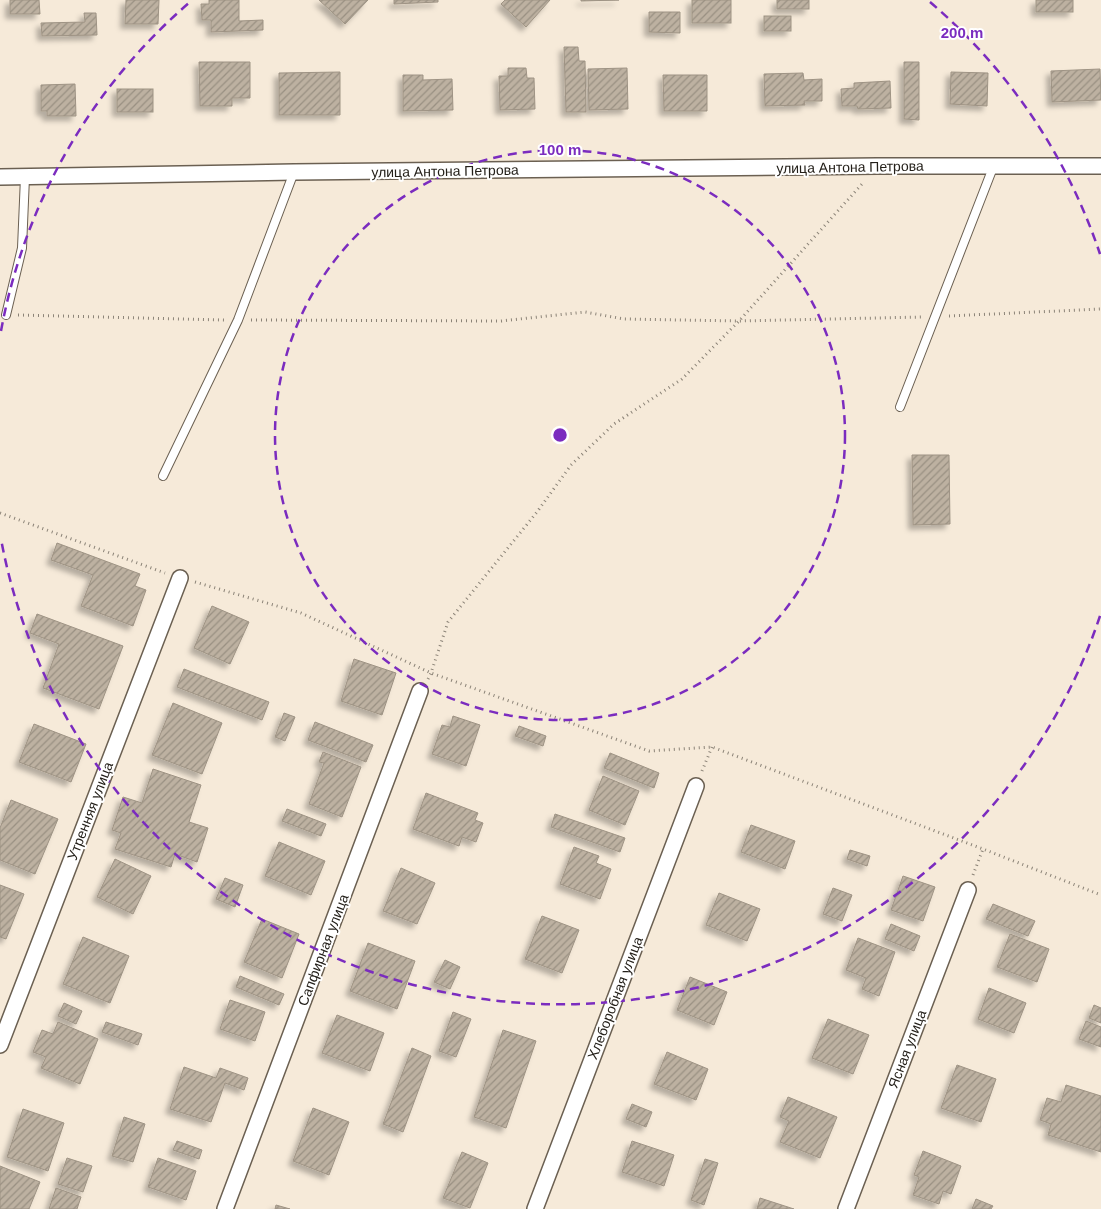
<svg xmlns="http://www.w3.org/2000/svg" width="1101" height="1209" font-family="Arial,sans-serif">
	<defs>
		<pattern id="building-hatch" width="6" height="6" patternUnits="userSpaceOnUse" patternTransform="scale(1.25)"><rect width="6" height="6" fill="#bdb1a1"/><path d="M-1 1l2-2M0 6l6-6M5 7l2-2" fill="none" stroke="#999082"/></pattern>
		<filter id="shadow"><feDropShadow dx="-4.5" dy="4.5" stdDeviation="2.5" flood-color="#0004"/></filter>
	</defs>
	<rect width="100%" height="100%" fill="#f6ead9"/>
	<g fill="url(#building-hatch)" stroke="#9e9384" filter="url(#shadow)">
		<polygon points="10,0 39,0 40,14 10,14"/>
		<polygon points="126,0 159,0 158,24 125,24"/>
		<polygon points="209,0 239,0 239,21 263,20 263,30 211,32 211,20 202,20 201,4 209,4"/>
		<polygon points="319,0 368,0 345,24"/>
		<polygon points="394,0 438,0 438,2 394,4"/>
		<polygon points="505,0 550,0 526,27 501,4"/>
		<polygon points="581,0 619,0 581,1"/>
		<rect x="692" y="0" width="39" height="23"/>
		<rect x="777" y="0" width="32" height="9"/>
		<rect x="1036" y="0" width="37" height="12"/>
		<polygon points="649,12 680,12 680,33 649,32"/>
		<polygon points="84,13 96,13 97,35 42,36 41,23 85,22"/>
		<rect x="764" y="16" width="27" height="15"/>
		<polygon points="564,47 578,47 579,61 585,61 586,112 566,112"/>
		<polygon points="199,62 250,62 250,98 232,98 232,106 200,106"/>
		<polygon points="904,62 919,62 919,120 904,119"/>
		<polygon points="508,68 526,68 527,78 534,78 535,109 500,110 499,76 508,76"/>
		<polygon points="627,68 628,109 589,110 588,69"/>
		<polygon points="1100,69 1101,100 1052,102 1051,71"/>
		<polygon points="340,72 340,115 279,115 279,73"/>
		<polygon points="951,72 988,73 987,106 950,104"/>
		<polygon points="803,73 804,80 822,79 822,101 804,101 805,105 765,106 764,74"/>
		<polygon points="403,75 423,75 423,80 452,79 453,110 403,111"/>
		<polygon points="663,75 707,75 707,111 664,111"/>
		<polygon points="890,81 891,108 858,109 857,106 842,106 841,89 854,88 854,83"/>
		<polygon points="75,84 76,116 47,116 47,111 41,111 41,85"/>
		<rect x="117" y="89" width="36" height="23"/>
		<polygon points="912,455 949,455 950,524 913,525"/>
		<polygon points="57,543 140,574 135,586 146,590 133,626 81,606 93,575 51,560"/>
		<polygon points="212,606 249,622 230,664 194,648"/>
		<polygon points="37,614 123,646 99,709 43,688 59,644 30,633"/>
		<polygon points="354,659 396,673 382,715 341,701"/>
		<polygon points="184,669 269,702 262,720 177,687"/>
		<polygon points="173,703 222,723 202,774 152,755"/>
		<polygon points="284,713 295,717 285,741 275,737"/>
		<polygon points="453,716 480,725 466,766 432,754 442,725 450,727"/>
		<polygon points="315,722 373,745 366,762 308,740"/>
		<polygon points="34,724 86,744 71,782 19,762"/>
		<polygon points="519,726 546,736 543,746 515,736"/>
		<polygon points="323,752 361,767 342,817 309,804 324,763 319,762"/>
		<polygon points="610,753 659,773 654,788 604,768"/>
		<polygon points="153,769 201,785 189,822 208,828 197,862 175,854 171,867 115,849 121,833 112,830 123,797 142,803"/>
		<polygon points="603,776 639,791 625,825 589,810"/>
		<polygon points="426,793 478,813 475,820 483,823 476,842 462,837 459,846 413,829"/>
		<polygon points="11,800 58,819 35,874 0,860 0,828"/>
		<polygon points="287,809 326,824 321,836 282,821"/>
		<polygon points="555,814 625,838 620,852 551,827"/>
		<polygon points="751,825 795,841 785,869 741,852"/>
		<polygon points="279,842 325,861 311,895 265,876"/>
		<polygon points="574,847 599,856 596,863 611,869 600,899 560,884"/>
		<polygon points="850,850 870,856 867,866 847,859"/>
		<polygon points="115,859 151,876 133,914 97,897"/>
		<polygon points="401,868 435,883 417,924 383,911"/>
		<polygon points="903,876 935,887 923,921 891,910"/>
		<polygon points="225,878 243,885 235,907 216,899"/>
		<polygon points="0,885 24,894 6,939 0,937"/>
		<polygon points="833,888 852,895 842,921 823,914"/>
		<polygon points="719,893 760,909 747,941 706,925"/>
		<polygon points="993,904 1035,921 1028,936 986,919"/>
		<polygon points="542,916 579,930 562,973 525,959"/>
		<polygon points="262,919 299,934 282,978 244,962"/>
		<polygon points="891,924 920,936 914,951 885,939"/>
		<polygon points="1010,934 1049,949 1037,982 997,967"/>
		<polygon points="83,937 129,956 110,1003 63,984"/>
		<polygon points="858,938 895,952 879,996 862,989 866,978 846,970"/>
		<polygon points="368,943 415,961 397,1009 350,991"/>
		<polygon points="445,960 460,967 450,989 434,982"/>
		<polygon points="240,976 284,994 279,1005 236,987"/>
		<polygon points="690,977 727,992 714,1025 677,1010"/>
		<polygon points="989,988 1026,1003 1014,1033 978,1019"/>
		<polygon points="230,1000 265,1012 255,1041 220,1029"/>
		<polygon points="64,1003 82,1011 76,1024 58,1016"/>
		<polygon points="1094,1005 1101,1008 1101,1023 1089,1018"/>
		<polygon points="453,1012 471,1019 456,1057 439,1051"/>
		<polygon points="337,1015 384,1033 370,1071 322,1053"/>
		<polygon points="828,1019 869,1035 853,1074 812,1058"/>
		<polygon points="1086,1021 1101,1027 1101,1047 1079,1039"/>
		<polygon points="58,1022 98,1039 80,1084 41,1068 46,1057 33,1052 42,1030 53,1034"/>
		<polygon points="106,1022 142,1034 138,1045 102,1032"/>
		<polygon points="503,1030 536,1041 506,1128 474,1117"/>
		<polygon points="412,1048 431,1056 403,1132 383,1124"/>
		<polygon points="667,1052 708,1069 696,1100 654,1084"/>
		<polygon points="957,1065 996,1079 981,1122 941,1108"/>
		<polygon points="184,1067 216,1078 220,1068 248,1078 244,1090 225,1083 211,1122 170,1109"/>
		<polygon points="1066,1085 1101,1096 1101,1152 1048,1135 1051,1124 1040,1120 1047,1098 1061,1102"/>
		<polygon points="788,1097 837,1117 820,1158 780,1142 789,1121 780,1117"/>
		<polygon points="632,1104 652,1112 646,1127 626,1119"/>
		<polygon points="313,1108 349,1122 329,1175 293,1161"/>
		<polygon points="23,1109 64,1123 48,1171 7,1157"/>
		<polygon points="124,1117 145,1124 133,1162 112,1156"/>
		<polygon points="177,1141 202,1150 199,1159 173,1150"/>
		<polygon points="632,1141 674,1155 664,1186 622,1172"/>
		<polygon points="923,1151 961,1166 951,1194 943,1191 939,1204 913,1195 919,1177 914,1175"/>
		<polygon points="462,1152 488,1163 470,1208 443,1198"/>
		<polygon points="67,1158 92,1166 83,1192 58,1184"/>
		<polygon points="158,1158 196,1171 186,1200 148,1187"/>
		<polygon points="705,1159 718,1163 704,1205 691,1200"/>
		<polygon points="0,1166 40,1182 29,1209 0,1209"/>
		<polygon points="56,1188 81,1197 77,1209 49,1209"/>
		<polygon points="760,1198 794,1209 757,1209"/>
		<polygon points="976,1199 993,1206 991,1209 972,1209"/>
		<polygon points="276,1205 290,1209 275,1209"/>
	</g>
	<g fill="none" stroke-linecap="round" stroke-linejoin="round">
		<defs>
			<g id="lane">
				<polyline points="6,315 22,248 25,177"/>
				<polyline points="900,407 994,165"/>
				<polyline points="163,476 238,320 294,172"/>
			</g>
			<g id="street">
				<polyline points="0,177 294,172 877,166 1101,166"/>
				<polyline points="0,1045 180,578"/>
				<polyline points="225,1209 420,691"/>
				<polyline points="535,1209 696,786"/>
				<polyline points="846,1209 968,890"/>
			</g>
		</defs>
		<use href="#lane" stroke="#6b6052" stroke-width="10"/>
		<use href="#street" stroke="#6b6052" stroke-width="18"/>
		<g stroke="#8b8377" stroke-width="3" stroke-dasharray="1 4" stroke-linecap="butt">
			<polyline points="18,315 224,320"/>
			<polyline points="949,316 1101,309"/>
			<polyline points="251,320 501,321 585,312 624,319 739,321 923,317"/>
			<polyline points="0,513 165,573"/>
			<polyline points="195,582 301,613 431,673 649,751 712,747 983,849 1101,895"/>
			<polyline points="428,679 431,673 448,622 537,512 571,465 614,424 682,379 739,321 862,184"/>
			<polyline points="702,771 712,747"/>
			<polyline points="973,875 983,849"/>
		</g>
		<use href="#lane" stroke="#fff" stroke-width="8"/>
		<use href="#street" stroke="#fff" stroke-width="15"/>
	</g>
	<g fill="none" stroke="#7b2cbf" stroke-width="2.5" stroke-dasharray="9 6">
		<circle cx="560" cy="435" r="285"/>
		<path d="M1100 616A569 569 0 0 1 1 539M1 331A569 569 0 0 1 190 2M930 2A569 569 0 0 1 1100 254"/>
	</g>
	<g text-anchor="middle" dominant-baseline="central" stroke-width="4" stroke-linejoin="round" paint-order="stroke">
		<g font-size="14" fill="#24201a" stroke="#fff">
			<text transform="translate(850 167) rotate(-1)">улица Антона Петрова</text>
			<text transform="translate(445 171) rotate(-1)">улица Антона Петрова</text>
			<text transform="translate(90 811) rotate(-69)">Утренняя улица</text>
			<text transform="translate(323 950) rotate(-69)">Сапфирная улица</text>
			<text transform="translate(615 998) rotate(-69)">Хлеборобная улица</text>
			<text transform="translate(907 1049) rotate(-69)">Ясная улица</text>
		</g>
	</g>
	<circle cx="560" cy="435" r="8" fill="#7b2cbf" stroke="#fff" stroke-width="2.5"/>
	<g font-size="15" text-anchor="middle" font-weight="bold" fill="#7b2cbf" stroke="#fff" stroke-width="4" stroke-linejoin="round" paint-order="stroke">
		<text x="962" y="38">200 m</text>
		<text x="560" y="155">100 m</text>
	</g>
</svg>
